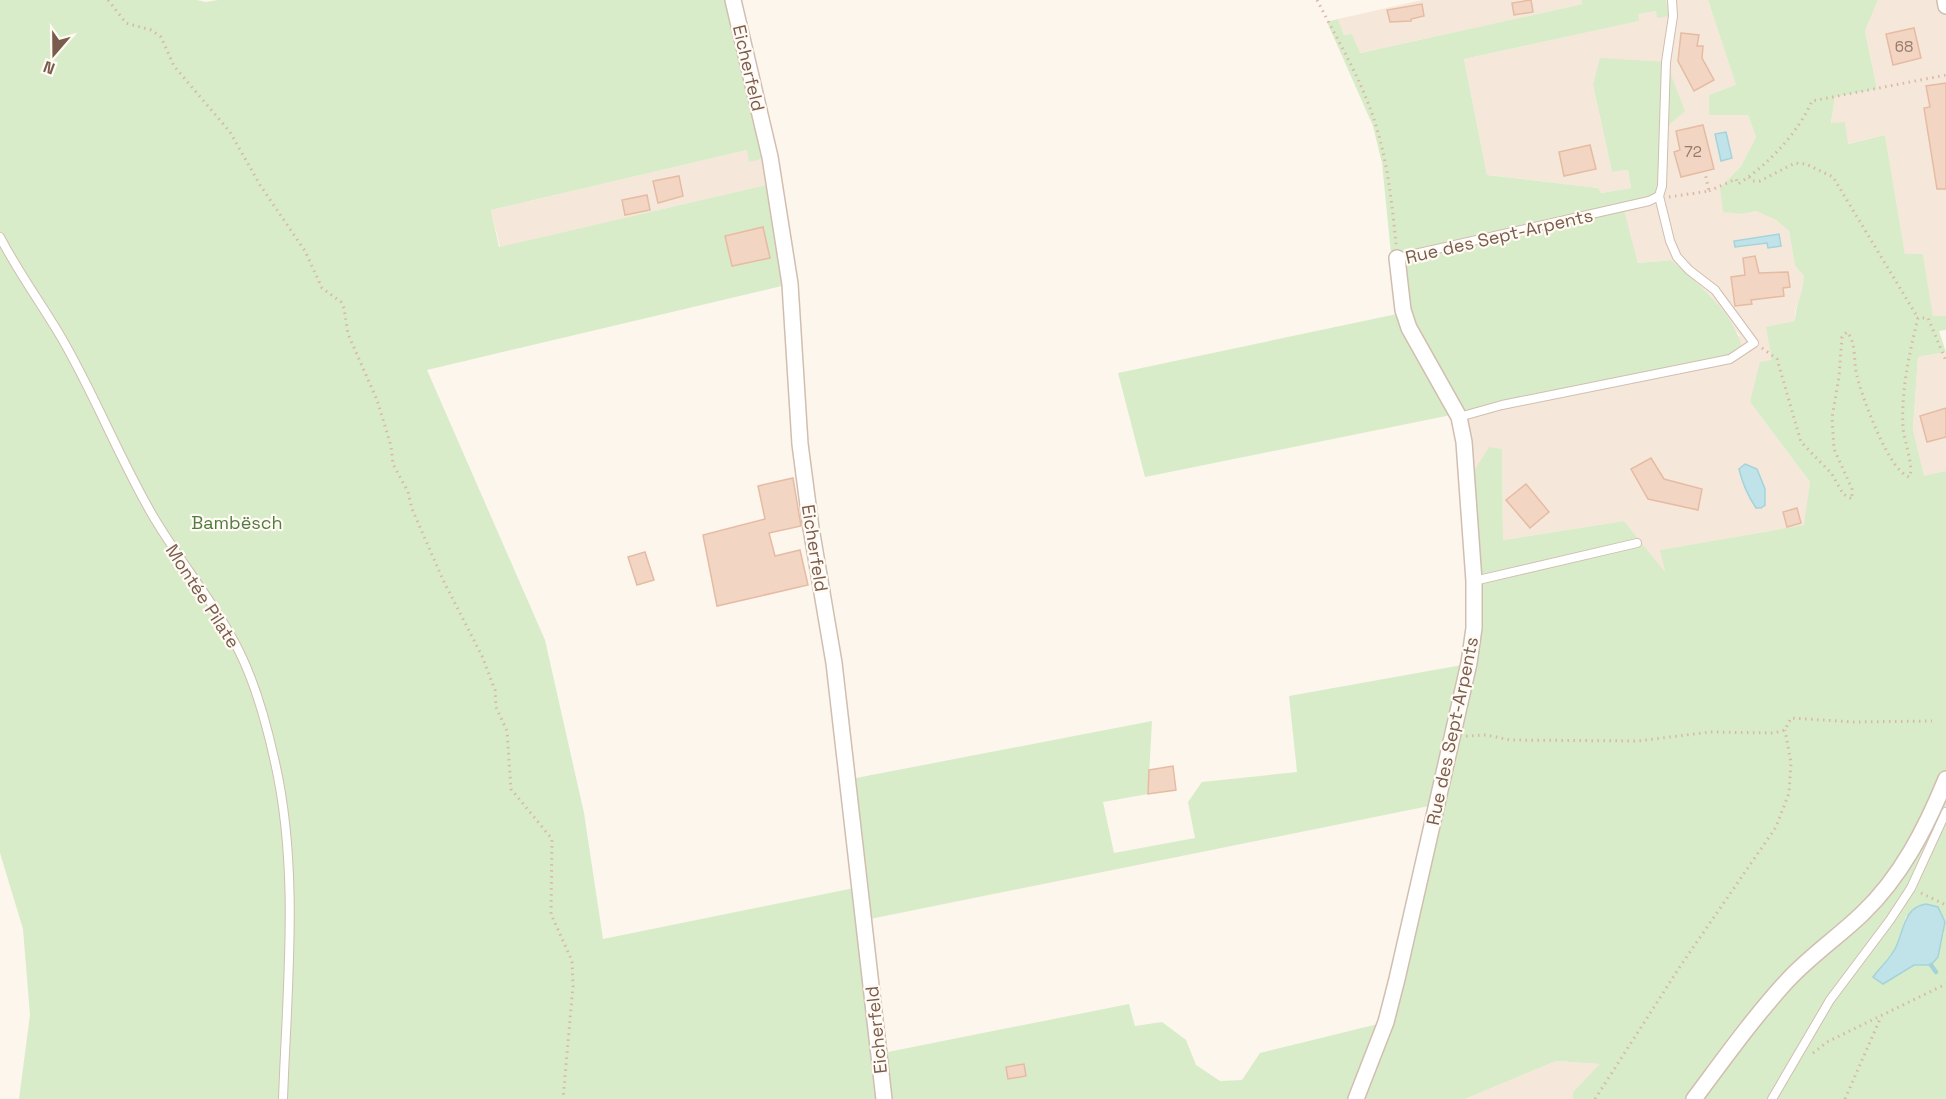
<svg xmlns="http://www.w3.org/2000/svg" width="1946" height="1099" font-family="'Space Grotesk',sans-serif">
	<rect width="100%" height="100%" fill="#fdf6ec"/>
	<g fill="#f5e8da">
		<polygon points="1422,0 1581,0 1584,4 1359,53 1352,34 1344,35 1338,19"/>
		<polygon points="1666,0 1708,0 1736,85 1710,115 1748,115 1756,137 1741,166 1720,188 1741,214 1756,211 1776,220 1789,231 1795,266 1804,276 1804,287 1795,312 1795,321 1750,402 1810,482 1805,525 1661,550 1665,573 1624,521 1503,540 1502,450 1471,477 1465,415 1740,336 1711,296 1671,260 1638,263 1622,207 1649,201 1593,85 1612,172 1628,170 1631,188 1600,193 1598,188 1487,175 1464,59 1638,21 1638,14 1656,11 1669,16"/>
		<polygon points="1878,0 1946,0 1946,316 1933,317 1923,254 1905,254 1885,135 1847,144 1831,124 1835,97 1877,89 1865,31"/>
		<polygon points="747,150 770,157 775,183 500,247 491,210"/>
		<polygon points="1946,352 1946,471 1924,477 1913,429 1918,357"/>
		<polygon points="1556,1061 1601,1064 1573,1092 1573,1099 1465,1099"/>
	</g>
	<path fill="#d8ecc9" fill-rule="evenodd" d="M0 0H197L206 2 218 0H740L779 165 798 283 808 450 856 778 1152 721 1148 794 1103 802 1114 853 1195 838 1188 802 1202 782 1297 772 1289 696 1462 665C1470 615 1467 567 1463 516 1461 482 1460 448 1451 415L1145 477 1118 373 1397 314 1382 163 1373 126 1327 22 1338 19 1344 35 1352 34 1360 53 1583 4 1581 0H1666L1669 16 1657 18 1656 11 1638 14 1639 21 1464 59 1487 175 1598 188 1601 193 1631 188 1628 170 1612 172 1593 85 1600 58 1666 62 1685 111 1663 130 1659 196 1623 207 1638 263 1671 260C1699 285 1737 314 1743 353L1465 415 1471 476 1489 447 1502 449 1503 540 1624 521 1665 572 1660 550 1804 525 1810 482 1750 402 1760 362 1772 360 1766 327 1795 321C1795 305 1804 292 1804 276L1795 266 1789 231 1776 220 1756 211 1742 214 1723 212 1720 188 1741 166 1756 137 1748 115H1709V95L1736 85 1708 0H1878L1865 31 1877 89 1835 97 1831 123 1845 122 1848 144 1885 135 1905 254H1923L1933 316H1946V330L1939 331 1946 352 1918 357 1913 429 1924 476 1946 471V1099H1573V1092L1600 1064 1556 1061 1465 1099H19L30 1015 23 929 0 853ZM747 150 749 162 770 157 775 183 499 247 491 210ZM782 286 792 444H799L828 662 854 888 603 939 584 813 545 640 427 370ZM1429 806 1378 1024 1260 1053 1242 1080 1220 1081 1196 1065 1186 1040 1162 1022 1135 1026 1129 1004 888 1052 870 919ZM1906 916 1944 932 1938 957 1931 965H1914L1883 984 1879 969 1896 948Z"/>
	<g fill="#bfe3e8" stroke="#a5d3da" stroke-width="1.5">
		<polygon points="1726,132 1732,158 1721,161 1715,134"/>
		<polygon points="1779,234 1781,246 1768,248 1767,243 1735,247 1734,241"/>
		<path d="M1745 464 1757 469 1765 489V505L1761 508H1756C1748 496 1742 482 1739 469Z"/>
		<path d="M1926 904 1938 907 1945 922 1938 957 1931 965H1914L1883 984 1873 977C1880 967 1891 958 1896 947 1904 930 1904 907 1926 904Z"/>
	</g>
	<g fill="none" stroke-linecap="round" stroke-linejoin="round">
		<polyline stroke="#a5d3da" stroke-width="4.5" points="1931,965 1936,972"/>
	</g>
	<g fill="#f3d5c3" stroke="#e6bba3" stroke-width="1.5">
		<polygon points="1531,0 1533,12 1514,15 1512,3"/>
		<polygon points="1422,4 1424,16 1411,19 1411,21 1390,22 1387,10"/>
		<polygon points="1914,28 1921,58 1893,65 1886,34"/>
		<polygon points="1681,33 1699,35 1697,46 1703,46 1702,58 1714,80 1694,91 1678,61"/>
		<polygon points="1946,83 1946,189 1937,189 1924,108 1930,107 1926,86"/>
		<polygon points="1703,125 1714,169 1681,177 1674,152 1680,150 1676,131"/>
		<polygon points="1590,145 1596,169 1564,176 1559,152"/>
		<polygon points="679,176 683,196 658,203 653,181"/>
		<polygon points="647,195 650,210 625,215 622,200"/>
		<polygon points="763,227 770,258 732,266 725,236"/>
		<polygon points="1755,256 1759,273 1788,272 1790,287 1783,288 1784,296 1751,300 1752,304 1735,306 1731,277 1745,275 1743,258"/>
		<polygon points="1946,408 1946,437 1927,442 1920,416"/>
		<polygon points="1651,458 1664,479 1702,489 1698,510 1648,499 1631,469"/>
		<polygon points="793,478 801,526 769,533 775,556 800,550 808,585 717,606 703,535 765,519 758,486"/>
		<polygon points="1526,484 1549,512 1530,528 1506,500"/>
		<polygon points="1797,508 1801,523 1787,527 1783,512"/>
		<polygon points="645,552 654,580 637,585 628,557"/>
		<polygon points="1173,766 1176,790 1148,794 1149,770"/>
		<polygon points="1024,1064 1026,1076 1008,1079 1006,1067"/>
	</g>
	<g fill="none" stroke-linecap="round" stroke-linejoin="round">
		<defs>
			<g id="service">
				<path d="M0 237C18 272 41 303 61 337 95 395 119 458 153 516 180 562 215 603 239 651 255 683 266 722 274 758 300 868 287 987 283 1099"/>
				<polyline points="1397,258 1649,201 1659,196 1662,186 1666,62 1673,16 1672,0"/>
				<polyline points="1459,417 1502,405 1730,359 1754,343 1715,290 1689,270 1677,257 1670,241 1659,196"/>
				<polyline points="1474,581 1637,543"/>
				<polyline points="1772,1099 1830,1000 1890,920 1911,888 1946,812"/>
			</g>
			<g id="minor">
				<polyline points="733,0 770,157 790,284 800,444 811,528 834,663 884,1099"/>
				<polyline points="1945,0 1946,6"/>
				<polyline points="1356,1099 1386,1022 1397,979 1469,663 1474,628 1474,581 1464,442 1459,417 1409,328 1403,310 1397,258"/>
				<path d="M1694 1099C1724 1059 1753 1018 1787 981 1810 956 1838 937 1862 914 1901 877 1926 828 1946 779"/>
			</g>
		</defs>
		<use href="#service" stroke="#d1beb0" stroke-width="10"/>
		<use href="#minor" stroke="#d1beb0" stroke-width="18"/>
		<g stroke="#d9b8a5" stroke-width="3" stroke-dasharray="1.5 4.5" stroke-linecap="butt">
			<polyline points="108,0 126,23 151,30 161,37 174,66 230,132 260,185 305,251 322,288 341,302 344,308 348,334 377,400 391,446 393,464 408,492 412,509 443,580 482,656 495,690 496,707 507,731 511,789 552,839 551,914 572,961 573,986 563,1099"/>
			<path d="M1317 0C1338 41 1363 82 1376 126 1388 164 1392 204 1396 244"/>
			<polyline points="1749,177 1752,181 1760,181 1795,163 1806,164 1833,177 1918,318"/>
			<path d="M1709 191 1736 179 1738 184C1768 165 1798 133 1812 101L1946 75"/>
			<polyline points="1669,197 1709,191 1705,173"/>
			<path d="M1762 348 1777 359 1801 442 1832 474 1843 494 1852 499V489L1834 449 1832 418 1839 377 1842 337 1847 332C1857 343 1853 362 1857 376 1862 397 1889 471 1909 477 1915 470 1904 440 1903 428 1901 391 1909 354 1918 318H1928L1946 361"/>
			<polyline points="1466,736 1486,735 1510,740 1638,741 1710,732 1774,733 1785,730 1791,718 1854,722 1932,721"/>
			<polyline points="1921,893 1946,905"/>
			<polyline points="1813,1053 1827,1042 1946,984"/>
			<polyline points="1595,1099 1681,965 1776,827 1789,793 1791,763 1785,730"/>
			<polyline points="1845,1099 1880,1019"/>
		</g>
		<use href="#service" stroke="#fff" stroke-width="8"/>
		<use href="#minor" stroke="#fff" stroke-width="15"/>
	</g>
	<g text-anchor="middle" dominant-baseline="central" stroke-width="4.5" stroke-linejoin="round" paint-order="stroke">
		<g font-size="15" fill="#987a6a">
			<text x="1904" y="46">68</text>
			<text x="1693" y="151">72</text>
		</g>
		<g font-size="18" fill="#7a5c4d" stroke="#fffaf3">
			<text transform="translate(749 68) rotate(77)">Eicherfeld</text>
			<text transform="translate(1499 236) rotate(-13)">Rue des Sept-Arpents</text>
			<text transform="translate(815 548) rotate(81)">Eicherfeld</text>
			<text transform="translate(203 596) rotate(57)">Montée Pilate</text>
			<text transform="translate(1452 731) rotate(-78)">Rue des Sept-Arpents</text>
			<text transform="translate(876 1030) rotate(-96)">Eicherfeld</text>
		</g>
		<g font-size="18" fill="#537a41" stroke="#fffaf3">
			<text x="237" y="522">Bambësch</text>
		</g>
	</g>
	<g transform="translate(54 54) rotate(200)" stroke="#fffaf3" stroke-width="4.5" paint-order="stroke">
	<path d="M0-4.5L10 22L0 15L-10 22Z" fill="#7a5c4d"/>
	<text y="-9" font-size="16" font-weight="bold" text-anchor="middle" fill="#7a5c4d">N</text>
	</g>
</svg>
